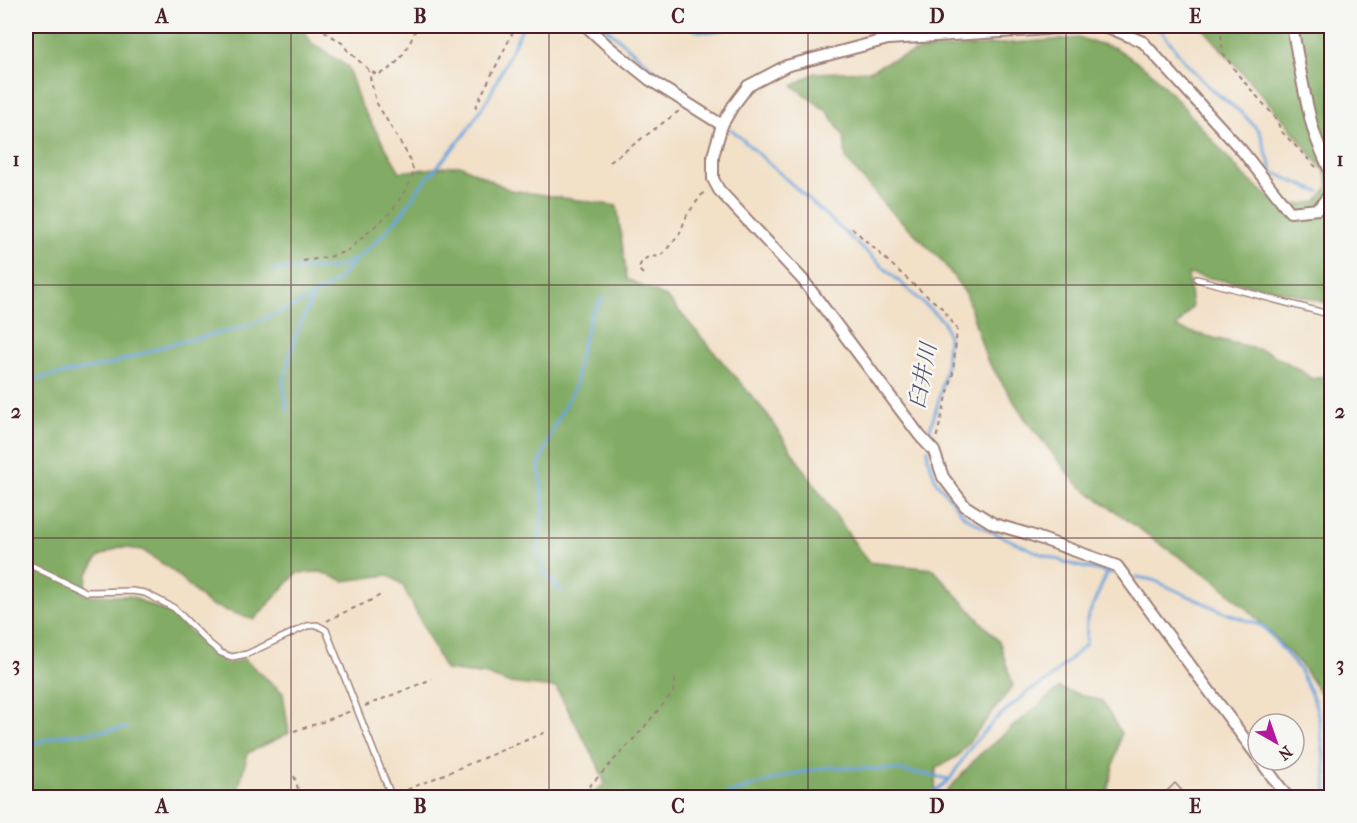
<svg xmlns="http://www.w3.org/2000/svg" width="1357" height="823" font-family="'IM FELL French Canon','Noto Serif JP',serif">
	<rect width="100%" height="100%" fill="#f6f6f2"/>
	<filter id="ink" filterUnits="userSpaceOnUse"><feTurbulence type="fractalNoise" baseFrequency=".0167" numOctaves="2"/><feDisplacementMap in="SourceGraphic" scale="12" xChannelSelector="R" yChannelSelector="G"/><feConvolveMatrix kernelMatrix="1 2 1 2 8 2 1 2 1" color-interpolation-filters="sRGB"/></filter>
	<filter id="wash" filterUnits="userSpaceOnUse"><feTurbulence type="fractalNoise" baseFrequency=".008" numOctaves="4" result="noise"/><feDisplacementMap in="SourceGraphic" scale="24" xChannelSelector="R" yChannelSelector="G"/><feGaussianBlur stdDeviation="1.35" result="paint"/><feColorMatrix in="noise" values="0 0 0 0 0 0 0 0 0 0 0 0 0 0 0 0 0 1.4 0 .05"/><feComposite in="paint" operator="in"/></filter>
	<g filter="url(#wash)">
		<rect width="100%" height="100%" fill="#f2e0c7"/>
		<g fill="#82ac65" stroke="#666648" stroke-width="1.5">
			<polygon points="26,26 300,26 312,43 348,67 360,104 400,172 460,165 510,190 617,206 627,279 668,298 768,415 804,470 868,562 933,569 1000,643 1013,686 958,756 936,768 935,797 587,797 605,784 597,763 556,688 508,683 487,675 445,670 402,584 388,575 344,581 321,572 297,573 254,620 208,604 173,571 142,550 119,547 98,557 88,574 83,595 130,596 170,614 227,664 244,659 283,693 289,733 248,753 236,797 26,797"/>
			<polygon points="1201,26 1331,26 1331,304 1290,293 1188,274 1192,307 1176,328 1268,352 1300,370 1312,379 1331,375 1331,750 1321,694 1301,665 1253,615 1216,581 1163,546 1076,483 1026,420 986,358 966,294 943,262 913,232 887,208 846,159 844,137 828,112 793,86 814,73 869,71 891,60 921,50 1079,38 1116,48 1150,71 1180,103 1242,174 1274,201 1295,205 1316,202 1329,186 1325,172 1283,119"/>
			<polygon points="1059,688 1102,701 1121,733 1106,797 942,797 978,756"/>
		</g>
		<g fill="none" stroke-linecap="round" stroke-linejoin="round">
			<g stroke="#6ca4db" stroke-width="3">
				<polyline points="604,26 669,83 697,103"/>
				<path d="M688 26C702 37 722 29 739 26"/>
				<polyline points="1151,26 1162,31 1184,61 1210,88 1243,114 1260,132 1265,149 1273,172 1292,181 1319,192"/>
				<polyline points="731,129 944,322 948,337 946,367 938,403 930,429 929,440"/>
				<polyline points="271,270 335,268 355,260 379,239 402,213 419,188 465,134 490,95 523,26"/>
				<polyline points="26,381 108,365 171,344 246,327 300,303 336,282 354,261"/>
				<polyline points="287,411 283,383 295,337 313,296"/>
				<polyline points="928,449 928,457 936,481 964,516 986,529 1041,554 1077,566 1112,573"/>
				<polyline points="1137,577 1153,580 1226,613 1263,626 1299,669 1314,700 1319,718 1326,773 1327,798"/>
				<polyline points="562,592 545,574 538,548 544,507 539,465 556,423 575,386 580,352 591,315 604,296"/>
				<polyline points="26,746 57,736 127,728"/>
				<polyline points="715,798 788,775 830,767 900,770 949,779"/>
				<polyline points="931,798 935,791 950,779 972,745 996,719 1029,691 1047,681 1086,644 1087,619 1107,573"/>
			</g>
		</g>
		<g id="blocks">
			<polygon fill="#deaca0" points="1175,783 1185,794 1180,798 1160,798"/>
		</g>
	</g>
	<g filter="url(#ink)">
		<use href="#blocks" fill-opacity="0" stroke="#9e8079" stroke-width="1.5"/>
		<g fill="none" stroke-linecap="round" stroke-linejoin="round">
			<defs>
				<g id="service">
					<polyline points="1197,279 1332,315"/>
					<polyline points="26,563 86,592 132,591 145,593 174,608 209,643 221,653 232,657 247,654 307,626 317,625 326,630 392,798"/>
				</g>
				<g id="minor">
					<polyline points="586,26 610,48 650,80 722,125"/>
					<polyline points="1075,26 1034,30 888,39 786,66 748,86 733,106 722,125 713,156 713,179 719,190 803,280 920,436 934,451 943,477 965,506 994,524 1028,534 1117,566 1258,757"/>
					<polyline points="1097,26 1112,29 1143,42 1243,152 1290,212 1318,209 1332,191"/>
					<path d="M1292 26C1299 61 1304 98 1314 132 1319 148 1327 162 1332 177"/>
					<polyline points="1260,760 1288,798"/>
				</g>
			</defs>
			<use href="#service" stroke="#9e8079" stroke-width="8"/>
			<use href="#minor" stroke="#9e8079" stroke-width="14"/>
			<g stroke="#9e8079" stroke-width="2" stroke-dasharray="4.5 4.5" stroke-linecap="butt">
				<path d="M317 26 342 43 348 51 368 69 377 75C381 73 387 71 390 68 403 59 412 40 417 26"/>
				<polyline points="1220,26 1223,53 1239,76 1276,118 1281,131 1317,168"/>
				<polyline points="475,108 516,26"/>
				<polyline points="610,162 679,111"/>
				<polyline points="852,228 915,286 942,308 957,329 953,373 936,439"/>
				<polyline points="303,261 329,257 347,251 392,211 408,186 414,172 409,157 376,102 368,69"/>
				<path d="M643 274 639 270C640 258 650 255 660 257L679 235 687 215 706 189"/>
				<path d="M327 621C344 611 365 605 382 594"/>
				<polyline points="365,706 432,679"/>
				<polyline points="294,731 322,722 351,711"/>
				<polyline points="294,776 301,798"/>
				<polyline points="399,793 546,732"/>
				<polyline points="575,798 585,791 642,730 673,692 676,675"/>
				<polyline points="1265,798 1273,792"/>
			</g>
			<use href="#service" stroke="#fff" stroke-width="5"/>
			<use href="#minor" stroke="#fff" stroke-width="10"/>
		</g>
	</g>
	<path fill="none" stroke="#4a1f2b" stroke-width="1.5" stroke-opacity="0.55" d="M291 26V798M549 26V798M808 26V798M1066 26V798M26 285H1332M26 538H1332"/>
	<g text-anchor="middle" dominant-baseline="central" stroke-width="5" stroke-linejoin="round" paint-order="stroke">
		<g font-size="22" font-style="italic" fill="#585471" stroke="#f6f6f2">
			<text transform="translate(923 376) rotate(-79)">臼井川</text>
		</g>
	</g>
	<rect width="1357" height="823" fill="none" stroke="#f6f6f2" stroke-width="66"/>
	<g transform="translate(1276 742) rotate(140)"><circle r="28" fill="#f6f6f2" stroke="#b1a0a2" stroke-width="1.5"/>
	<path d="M0-4.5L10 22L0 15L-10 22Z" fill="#b5179e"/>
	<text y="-9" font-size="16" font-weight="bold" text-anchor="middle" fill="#4a1f2b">N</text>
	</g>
	<rect x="33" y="33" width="1291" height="757" fill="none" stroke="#4a1f2b" stroke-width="2"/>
	<g font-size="20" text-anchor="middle" font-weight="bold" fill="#4a1f2b">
		<text x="162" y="23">A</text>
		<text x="420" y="23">B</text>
		<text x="678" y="23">C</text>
		<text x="937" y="23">D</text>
		<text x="1195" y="23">E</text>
		<text x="16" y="166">1</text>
		<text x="1340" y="166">1</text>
		<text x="16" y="418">2</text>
		<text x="1340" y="418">2</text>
		<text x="16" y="671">3</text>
		<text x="1340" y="671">3</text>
		<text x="162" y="813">A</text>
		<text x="420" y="813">B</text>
		<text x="678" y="813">C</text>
		<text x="937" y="813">D</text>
		<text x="1195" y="813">E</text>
	</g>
</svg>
